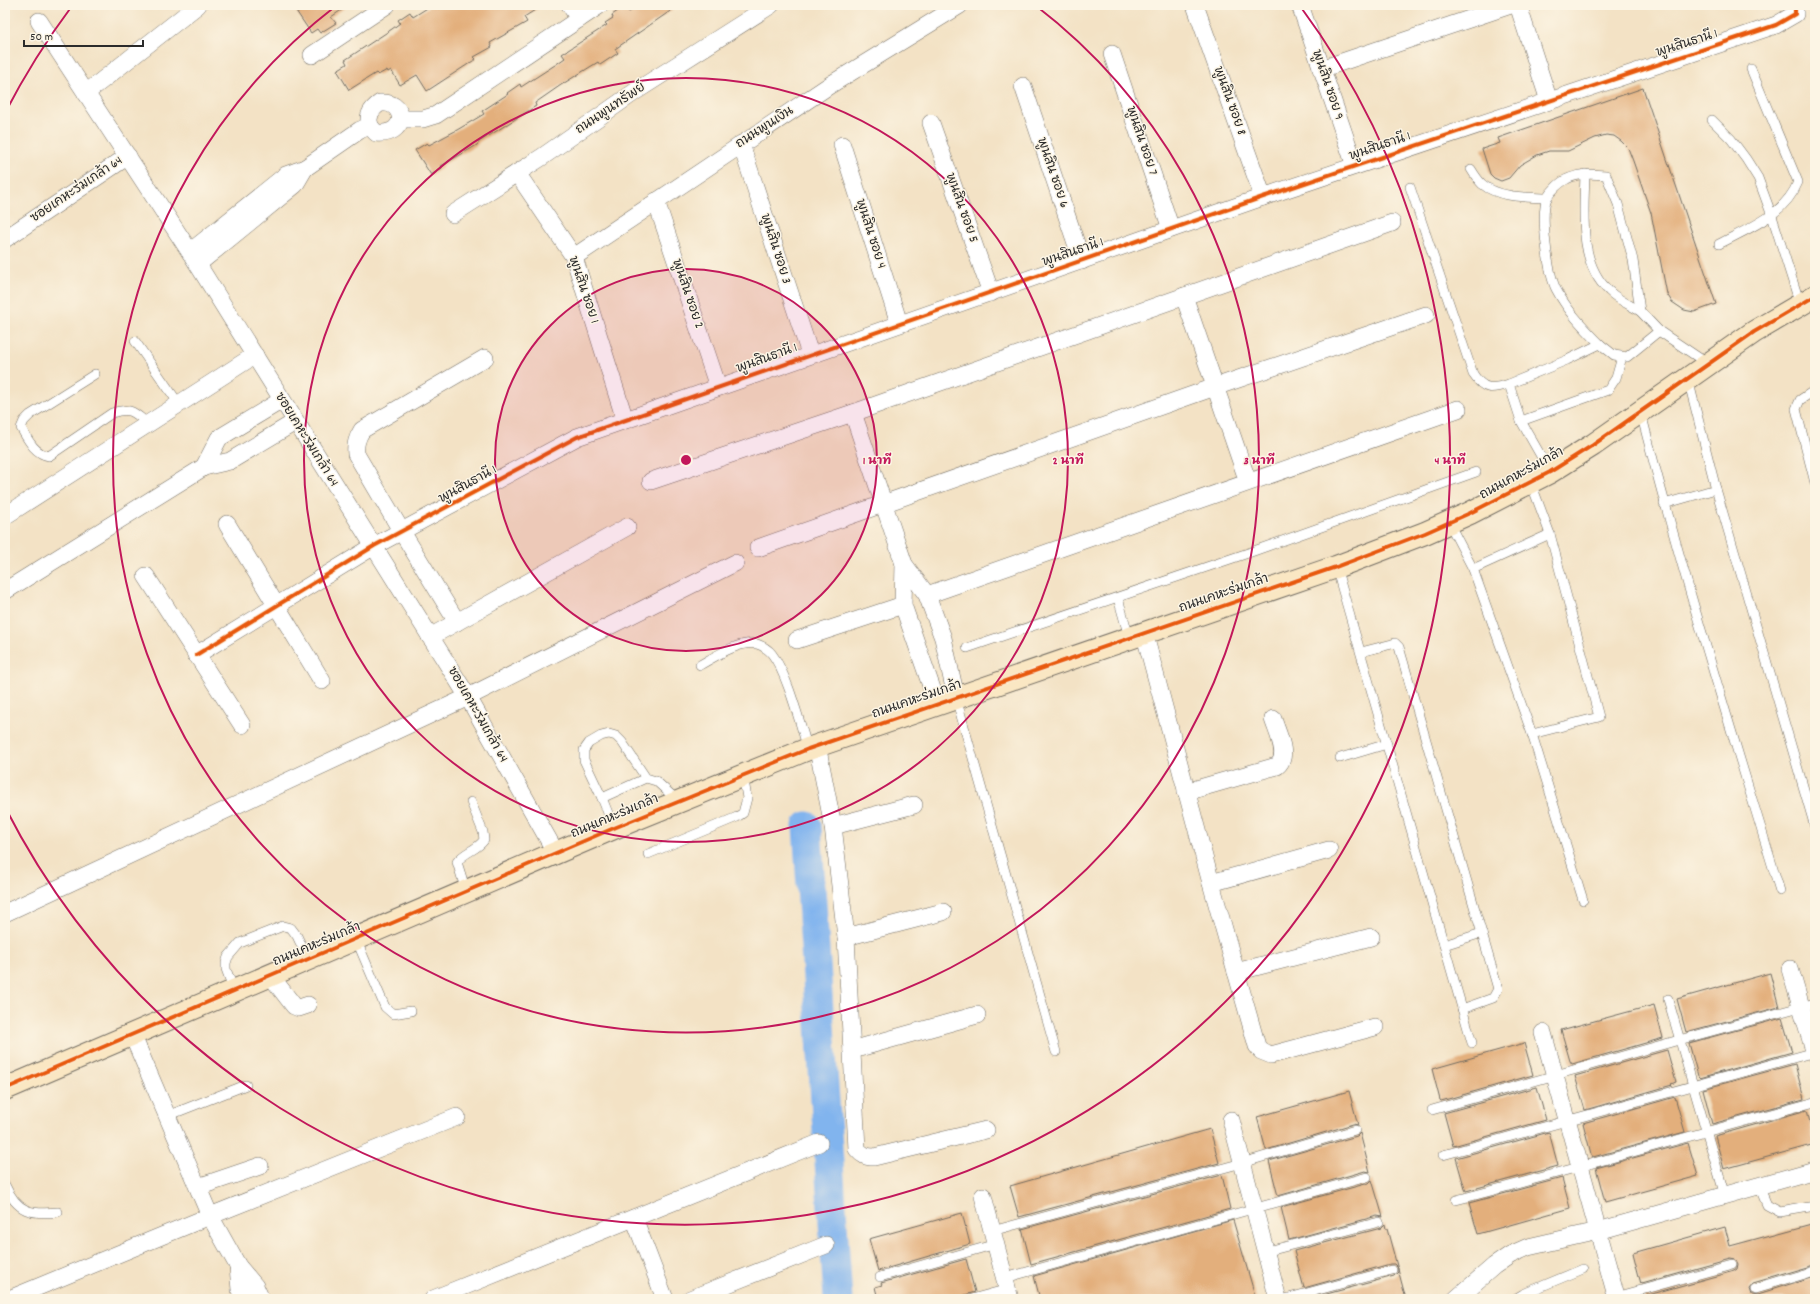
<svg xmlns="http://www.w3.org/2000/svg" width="1820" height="1304" font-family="Dekko,'Playpen Sans Thai',sans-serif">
	<rect width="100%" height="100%" fill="#fcf5e5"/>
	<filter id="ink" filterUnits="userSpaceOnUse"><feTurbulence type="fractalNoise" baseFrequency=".025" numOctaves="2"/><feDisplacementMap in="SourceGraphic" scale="8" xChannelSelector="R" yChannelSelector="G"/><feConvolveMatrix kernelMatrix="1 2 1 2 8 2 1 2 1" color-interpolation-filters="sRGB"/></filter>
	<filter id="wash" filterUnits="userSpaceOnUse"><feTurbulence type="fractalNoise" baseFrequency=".012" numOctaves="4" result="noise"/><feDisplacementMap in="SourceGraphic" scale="16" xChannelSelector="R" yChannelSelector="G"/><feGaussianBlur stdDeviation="0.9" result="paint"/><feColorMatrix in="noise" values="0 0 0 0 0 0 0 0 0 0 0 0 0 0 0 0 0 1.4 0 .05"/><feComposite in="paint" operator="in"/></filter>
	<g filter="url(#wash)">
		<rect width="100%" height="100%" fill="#f3e2c5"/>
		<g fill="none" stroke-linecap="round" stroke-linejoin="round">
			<polyline stroke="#81b4ee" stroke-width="29" points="807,826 838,1299"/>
		</g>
		<g id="blocks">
			<g fill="#e3af7b">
				<polygon points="292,5 349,5 331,17 336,23 320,33 317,29 311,33"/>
				<polygon points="432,5 543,5 524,17 527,22 490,43 492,47 474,57 476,59 427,91 417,75 400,85 391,70 388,72 387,70 378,75 376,73 349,90 337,70 347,64 345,60 392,29 400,23 398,20 410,12 413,17"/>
				<polygon points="639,5 679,5 615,49 618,53 600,65 598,62 561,85 535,103 536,106 479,142 477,145 441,166 442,168 431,175 415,150 427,143 429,145 457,130 484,114 482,111 508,94 507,93 520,84 521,87 555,65 565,58 562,54 607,25 605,23 613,18 612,15 625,6 629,12"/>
				<polygon points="1643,88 1716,304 1694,312 1684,310 1672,302 1667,294 1651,213 1633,161 1628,148 1621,141 1614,136 1606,135 1595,138 1568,151 1549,151 1537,155 1520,165 1509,178 1501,181 1494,178 1490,174 1482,149 1500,143 1498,138"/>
				<polygon points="1770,973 1779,1007 1686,1032 1677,999"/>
				<polygon points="1654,1005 1663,1038 1572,1064 1570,1061 1561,1030"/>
				<polygon points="1782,1018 1792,1052 1700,1078 1698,1076 1689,1043"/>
				<polygon points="1524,1043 1533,1075 1441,1101 1440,1100 1432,1069"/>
				<polygon points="1667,1050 1676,1082 1671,1084 1672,1085 1585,1110 1575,1076"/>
				<polygon points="1795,1064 1804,1099 1712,1124 1703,1089"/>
				<polygon points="1537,1087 1546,1120 1453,1146 1444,1113"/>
				<polygon points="1349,1091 1358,1125 1353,1124 1266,1150 1257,1117"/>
				<polygon points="1675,1097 1685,1132 1593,1157 1591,1154 1583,1123"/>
				<polygon points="1807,1110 1815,1144 1724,1169 1715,1136"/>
				<polygon points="1210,1129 1219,1163 1019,1217 1010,1186"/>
				<polygon points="1549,1132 1558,1166 1466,1191 1465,1189 1456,1158"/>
				<polygon points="1360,1133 1370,1172 1365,1171 1278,1196 1269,1161 1357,1136"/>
				<polygon points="1688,1143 1698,1176 1605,1202 1596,1168"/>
				<polygon points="1222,1175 1230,1209 1031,1264 1022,1229"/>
				<polygon points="1562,1178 1570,1208 1478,1234 1469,1203"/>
				<polygon points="1372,1180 1383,1217 1377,1216 1289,1240 1281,1207 1369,1183"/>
				<polygon points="962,1213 970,1244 878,1271 869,1239"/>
				<polygon points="1233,1220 1256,1299 1040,1299 1034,1276"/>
				<polygon points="1815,1223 1815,1265 1753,1283 1749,1288 1751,1294 1757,1295 1815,1277 1815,1299 1645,1299 1644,1296 1734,1271 1737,1269 1738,1264 1736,1260 1730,1259 1641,1284 1633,1253 1725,1227 1730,1246"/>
				<polygon points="1385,1224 1386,1229 1387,1229 1406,1299 1308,1299 1394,1276 1398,1272 1398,1268 1394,1264 1390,1264 1304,1288 1294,1251 1381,1228"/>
				<polygon points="966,1259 975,1292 952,1299 878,1299 875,1287 882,1285 881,1283"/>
			</g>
		</g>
	</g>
	<g filter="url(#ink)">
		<use href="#blocks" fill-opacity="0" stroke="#716b61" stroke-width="1"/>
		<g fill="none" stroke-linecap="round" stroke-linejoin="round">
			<defs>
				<g id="lane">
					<polyline points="1712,120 1731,139 1746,159 1758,178 1772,216 1800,304"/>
					<path d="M1471 169C1474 174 1478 180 1482 184 1499 198 1526 197 1547 198"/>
					<path d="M1585 174C1584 212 1578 263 1609 291 1618 300 1630 305 1640 311"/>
					<path d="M1410 187 1473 374C1484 391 1492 389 1509 384"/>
					<path d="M1719 244C1749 228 1785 215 1798 182L1751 69"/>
					<polyline points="135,341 179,404"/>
					<polyline points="1600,344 1614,355 1627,357 1659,331"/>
					<path d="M95 374 30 415 24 421 21 428C28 440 35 454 49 456L112 413C131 407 134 412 148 424"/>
					<polyline points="1688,379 1716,489 1815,827"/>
					<polyline points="1815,390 1800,400 1796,409 1815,483"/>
					<path d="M1641 413C1682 574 1732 732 1780 891"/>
					<polyline points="1521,421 1608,390 1616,378 1622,357"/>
					<path d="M1550 472 1521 421 1509 384 1567 360 1600 344C1583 327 1567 310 1556 289 1548 273 1540 214 1547 198 1551 191 1560 182 1567 179 1579 173 1593 174 1606 175L1618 204 1633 260 1640 311 1659 331 1708 364"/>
					<polyline points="1664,504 1716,489"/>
					<polyline points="1449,523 1473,569 1532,734 1599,717 1550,534 1531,483"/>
					<polyline points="1336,567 1472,1043"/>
					<polyline points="1473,569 1550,534"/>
					<polyline points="1118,598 1129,637"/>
					<polyline points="967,648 1251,552 1476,472"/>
					<polyline points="1361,652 1392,644 1395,643 1399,647 1498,989 1493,998 1462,1009"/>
					<path d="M700 665C716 656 738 641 757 644 763 646 768 649 772 654 787 673 800 724 808 749"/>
					<polyline points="956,698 1056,1052"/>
					<polyline points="1532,734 1583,900"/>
					<polyline points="1340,758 1387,744"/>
					<polyline points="602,798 646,778"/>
					<polyline points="614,828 602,798 584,760 584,750 589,743 601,736 609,734 616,736 622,742 646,778 656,781 678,801"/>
					<polyline points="648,854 737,817 743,813 747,798 743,775"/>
					<path d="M466 891 457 862C465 851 476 851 484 840L483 832 471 802"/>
					<polyline points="356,939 385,1007 393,1014 411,1011"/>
					<polyline points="1444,945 1482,933"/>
					<polyline points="234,991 226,969 226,963 228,957 240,943 283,926 291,928 297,936 308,959"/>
					<polyline points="1668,999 1725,1196"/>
					<polyline points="1432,1110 1679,1040 1815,1003"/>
					<polyline points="167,1116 246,1085"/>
					<polyline points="1443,1155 1815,1052"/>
					<path d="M5 1185C17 1212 31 1215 58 1212"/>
					<polyline points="1759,1186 1767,1205 1780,1212 1815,1206"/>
					<path d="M1456 1200C1576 1169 1695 1134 1815 1102"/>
					<polyline points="992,1231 1242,1163 1355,1130"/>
					<polyline points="1265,1252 1379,1222"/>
					<polyline points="880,1277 996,1244"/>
					<polyline points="1005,1278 1367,1177"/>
					<polyline points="1755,1289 1815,1271"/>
					<polyline points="1616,1297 1732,1265"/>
					<polyline points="972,1299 1008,1289"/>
					<polyline points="1285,1299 1392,1270"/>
					<polyline points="1515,1299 1523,1294 1583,1269"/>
				</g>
				<g id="street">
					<polyline points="570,5 579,19"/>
					<polyline points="1195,5 1263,197"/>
					<polyline points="1300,5 1355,166"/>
					<polyline points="1518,5 1549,101"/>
					<polyline points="39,21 190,252 468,697 556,853"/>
					<polyline points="1112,54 1171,229"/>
					<polyline points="312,55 387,5"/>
					<polyline points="1321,69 1511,5"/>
					<polyline points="1023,86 1082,261"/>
					<polyline points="86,93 198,5"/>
					<polyline points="931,123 991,293"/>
					<path d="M370 126C367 116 371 109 380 103 392 102 399 107 401 119"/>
					<polyline points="741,144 810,354"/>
					<polyline points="842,145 899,323"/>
					<polyline points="517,173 574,257 625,420"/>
					<polyline points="656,201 718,387"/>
					<polyline points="453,214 542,157 636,91 771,5"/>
					<polyline points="5,239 128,156"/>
					<path d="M190 252 286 175 305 168 360 130 370 126 376 133C389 134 397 131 401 119H423L436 115 600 5"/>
					<polyline points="574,257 830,85 960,5"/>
					<polyline points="198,264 295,185 305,168"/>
					<polyline points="1184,296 1248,482"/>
					<polyline points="853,413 904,564 927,595 943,638 956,697"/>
					<polyline points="204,467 219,438 282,400"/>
					<polyline points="651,481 853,413 1392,223"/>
					<polyline points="5,516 255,355"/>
					<polyline points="227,524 322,681"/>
					<polyline points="758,548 1215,387 1426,315"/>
					<polyline points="904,564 903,605 937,703"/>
					<polyline points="146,576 242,725"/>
					<polyline points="5,591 204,467 230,461 295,422"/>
					<polyline points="927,595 1458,409"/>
					<path d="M457 622 402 532 356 454C355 444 357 438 362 430L485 358"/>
					<polyline points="1144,632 1211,883 1257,1046 1261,1051 1271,1055 1375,1027"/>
					<polyline points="430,637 627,527"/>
					<polyline points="797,640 903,605"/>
					<polyline points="196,655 374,546 577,437 1263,197 1776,25 1795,14 1795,5"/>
					<polyline points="817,745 833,826 846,937 943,912"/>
					<path d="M1186 792 1277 766C1290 756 1277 732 1273 719"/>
					<polyline points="833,826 914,805"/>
					<polyline points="1211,883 1329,850"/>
					<polyline points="5,913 468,697 735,563"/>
					<path d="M846 937 857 1149C862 1155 866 1157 874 1157L986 1130"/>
					<polyline points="1790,969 1815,1054"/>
					<polyline points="1236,972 1371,937"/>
					<polyline points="270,975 294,1006 299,1008 308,1005"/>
					<polyline points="1543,1033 1617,1299"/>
					<polyline points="132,1034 210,1216 238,1266 255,1286 261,1299"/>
					<polyline points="852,1050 977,1015"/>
					<polyline points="1231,1120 1278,1299"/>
					<polyline points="198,1187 260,1166"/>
					<polyline points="983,1196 1010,1299"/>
					<polyline points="634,1218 665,1299"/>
					<polyline points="238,1266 240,1290 243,1299"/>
					<polyline points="9,1299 210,1216 457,1117"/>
					<polyline points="433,1299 819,1143"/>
					<polyline points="690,1299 826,1245"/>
					<polyline points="1456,1299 1494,1266 1510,1255 1528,1247 1598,1231 1815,1170"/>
				</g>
				<polyline id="secondary" points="5,1089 614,828 808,749 1336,567 1425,533 1470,513 1550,472 1593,445 1754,332 1815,296"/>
			</defs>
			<use href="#lane" stroke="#716b61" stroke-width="10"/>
			<use href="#street" stroke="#716b61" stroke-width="18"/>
			<use href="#secondary" stroke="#716b61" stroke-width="24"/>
			<use href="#lane" stroke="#fff" stroke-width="9"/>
			<use href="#street" stroke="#fff" stroke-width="17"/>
			<use href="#secondary" stroke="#fae7c3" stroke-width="22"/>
			<defs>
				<g id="cycleway">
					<polyline points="196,655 374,546 577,437 1263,197 1776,25 1795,14 1795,5"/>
					<polyline points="5,1089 614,828 808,749 1336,567 1425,533 1470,513 1550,472 1593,445 1754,332 1815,296"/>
				</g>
			</defs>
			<use href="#cycleway" stroke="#fcf5e5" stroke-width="6"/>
			<use href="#cycleway" stroke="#e8590c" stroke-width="4"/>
		</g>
	</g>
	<circle cx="686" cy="460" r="191" fill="#c2185b" fill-opacity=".12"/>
	<g fill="none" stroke="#c2185b" stroke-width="2">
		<circle cx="686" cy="460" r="191"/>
		<circle cx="686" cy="460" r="382"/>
		<path d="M1035 5A573 573 0 1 1 337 5"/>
		<path d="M5 113A764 764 0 0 1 72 6M1300 6A764 764 0 1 1 5 807"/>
	</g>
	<g text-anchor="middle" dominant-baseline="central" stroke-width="3" stroke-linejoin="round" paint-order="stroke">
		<g font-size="13" fill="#2b2b2b" stroke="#fcf5e5">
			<text transform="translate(1687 44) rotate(-18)">พูนสินธานี 1</text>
			<text transform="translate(1327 85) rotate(71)">พูนสิน ซอย 9</text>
			<text transform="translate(1229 101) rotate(70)">พูนสิน ซอย 8</text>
			<text transform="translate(611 109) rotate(-34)">ถนนพูนทรัพย์</text>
			<text transform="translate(765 128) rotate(-33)">ถนนพูนเงิน</text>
			<text transform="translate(1141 141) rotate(71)">พูนสิน ซอย 7</text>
			<text transform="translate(1380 147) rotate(-19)">พูนสินธานี 1</text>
			<text transform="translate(1052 173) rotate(71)">พูนสิน ซอย 6</text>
			<text transform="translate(77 190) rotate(-34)">ซอยเคหะร่มเกล้า 64</text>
			<text transform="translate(961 208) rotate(70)">พูนสิน ซอย 5</text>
			<text transform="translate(870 234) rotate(72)">พูนสิน ซอย 4</text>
			<text transform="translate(775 249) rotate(72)">พูนสิน ซอย 3</text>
			<text transform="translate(1073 253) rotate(-19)">พูนสินธานี 1</text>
			<text transform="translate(583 290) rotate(71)">พูนสิน ซอย 1</text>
			<text transform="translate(687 294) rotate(71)">พูนสิน ซอย 2</text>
			<text transform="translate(767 359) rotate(-20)">พูนสินธานี 1</text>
			<text transform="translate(306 440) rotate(58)">ซอยเคหะร่มเกล้า 64</text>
			<text transform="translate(1522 474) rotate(-29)">ถนนเคหะร่มเกล้า</text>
			<text transform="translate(468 485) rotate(-29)">พูนสินธานี 1</text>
			<text transform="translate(1224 594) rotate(-19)">ถนนเคหะร่มเกล้า</text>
			<text transform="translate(917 700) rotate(-19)">ถนนเคหะร่มเกล้า</text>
			<text transform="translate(477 715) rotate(60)">ซอยเคหะร่มเกล้า 64</text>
			<text transform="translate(615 817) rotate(-23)">ถนนเคหะร่มเกล้า</text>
			<text transform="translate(317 945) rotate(-23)">ถนนเคหะร่มเกล้า</text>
		</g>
	</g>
	<circle cx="686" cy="460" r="6" fill="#c2185b" stroke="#fcf5e5" stroke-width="2"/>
	<g font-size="12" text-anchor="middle" font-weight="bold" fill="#c2185b" stroke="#fcf5e5" stroke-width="3" stroke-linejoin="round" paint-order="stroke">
		<text x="877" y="464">1 นาที</text>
		<text x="1068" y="464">2 นาที</text>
		<text x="1259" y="464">3 นาที</text>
		<text x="1450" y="464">4 นาที</text>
	</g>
	<rect width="1820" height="1304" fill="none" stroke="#fcf5e5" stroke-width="20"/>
	<path d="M24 40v6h119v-6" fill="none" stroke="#2b2b2b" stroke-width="2"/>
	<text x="30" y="40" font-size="12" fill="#2b2b2b" stroke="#fcf5e5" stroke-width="3" paint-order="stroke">50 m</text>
</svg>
